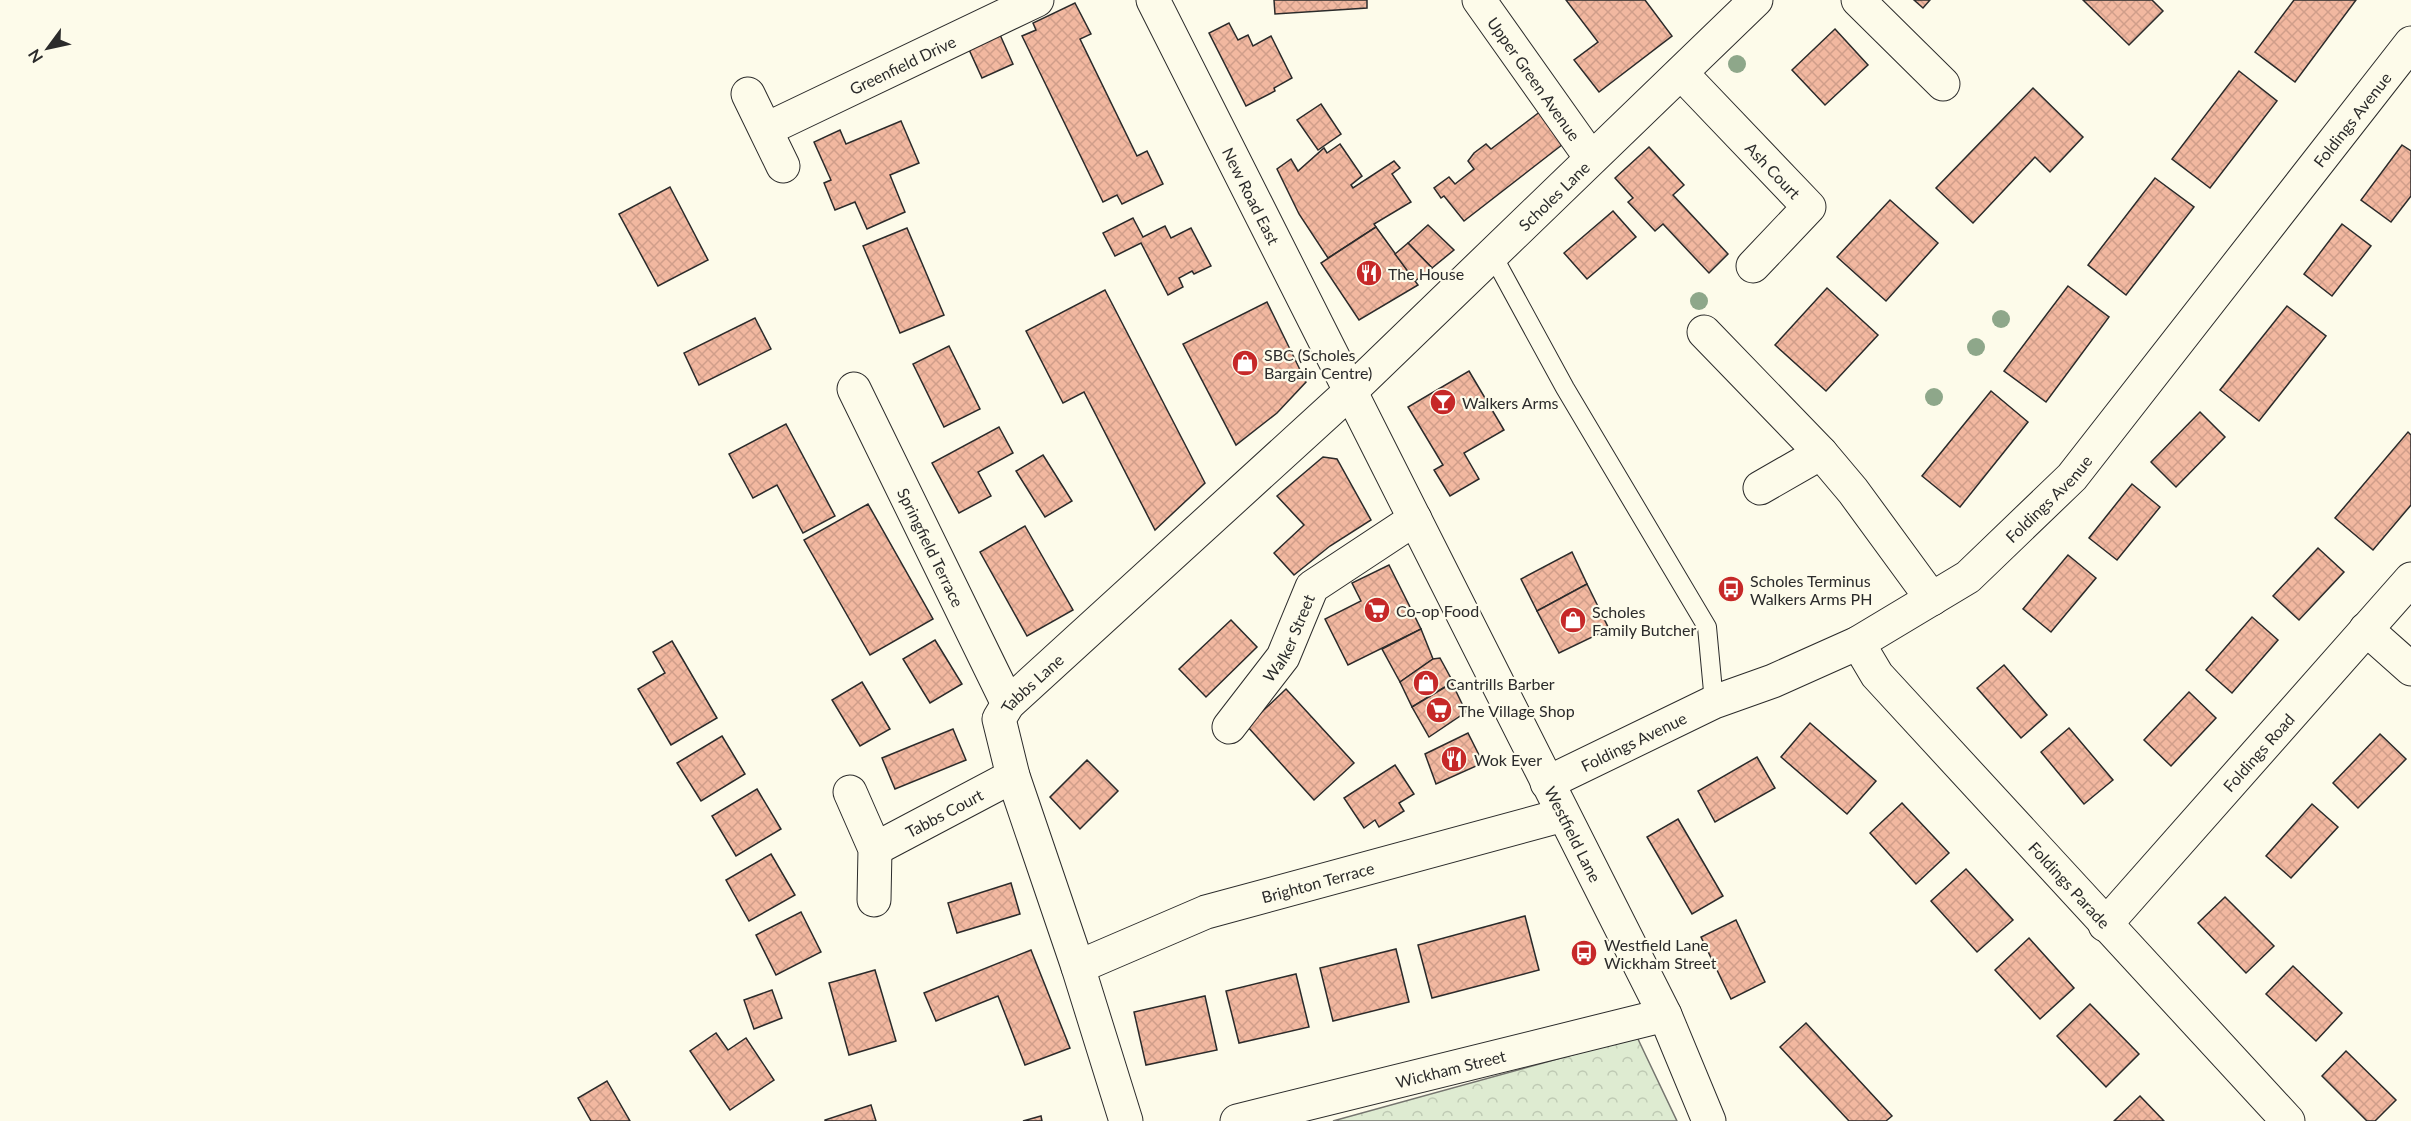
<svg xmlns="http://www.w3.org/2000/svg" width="2411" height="1121" font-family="Lato,sans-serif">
	<defs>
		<pattern id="park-crowns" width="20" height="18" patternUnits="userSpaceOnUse" patternTransform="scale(1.5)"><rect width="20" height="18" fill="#deebd1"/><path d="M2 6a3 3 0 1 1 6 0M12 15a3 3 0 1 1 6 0" fill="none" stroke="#bfcab4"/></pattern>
		<pattern id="building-cross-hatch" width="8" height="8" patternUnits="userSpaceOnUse" patternTransform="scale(1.5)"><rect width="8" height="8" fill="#f2b8a0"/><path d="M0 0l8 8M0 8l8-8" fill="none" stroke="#d09e8a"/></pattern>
	</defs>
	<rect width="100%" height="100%" fill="#fdfbea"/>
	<polygon fill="url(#park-crowns)" stroke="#74746e" stroke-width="1.5" points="1637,1037 1677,1121 1333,1121"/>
	<g fill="url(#building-cross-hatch)" stroke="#2b2b2b" stroke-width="1.5">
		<polygon points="1274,0 1367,0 1367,8 1275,14"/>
		<polygon points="1566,0 1645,0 1672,36 1599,92 1574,60 1598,42"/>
		<polygon points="1914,0 1930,0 1923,8"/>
		<polygon points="2083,0 2152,0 2163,11 2129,45"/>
		<polygon points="2294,0 2356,0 2295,82 2255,52"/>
		<polygon points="1075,3 1091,34 1080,39 1137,156 1147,151 1163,184 1122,204 1117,195 1103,202 1022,36 1036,30 1033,23"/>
		<polygon points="1229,23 1238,40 1248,35 1253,46 1271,36 1292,78 1274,88 1275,91 1246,106 1209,33"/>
		<polygon points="997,28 1013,64 982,78 966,43"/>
		<polygon points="1835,29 1868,65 1825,105 1792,70"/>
		<polygon points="2239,71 2277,101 2210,188 2172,159"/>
		<polygon points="2033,88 2083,137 2050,172 2035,157 1973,223 1936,188"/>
		<polygon points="1321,104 1341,134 1318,150 1297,120"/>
		<polygon points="1541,111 1567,141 1464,221 1444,196 1441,198 1434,188 1449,177 1455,184 1474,169 1468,161 1474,153 1486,144 1491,149"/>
		<polygon points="901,121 919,163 890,175 905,212 867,229 855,202 835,210 824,183 831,180 814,142 840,130 846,144"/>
		<polygon points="1340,144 1362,176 1351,185 1353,188 1394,161 1400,168 1392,174 1411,202 1374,224 1376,227 1328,258 1299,214 1277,169 1291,159 1298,171 1324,148 1327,153"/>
		<polygon points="2402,145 2411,151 2411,196 2391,222 2361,200"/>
		<polygon points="1649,147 1684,185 1673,195 1728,254 1709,273 1663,224 1655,231 1628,202 1633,198 1615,178"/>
		<polygon points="2155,178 2194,207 2126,295 2088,265"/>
		<polygon points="670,187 708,260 658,286 619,214"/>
		<polygon points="1890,200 1938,243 1886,301 1837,257"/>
		<polygon points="1613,211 1636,237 1587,279 1564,253"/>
		<polygon points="1133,218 1143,237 1165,226 1171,238 1191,228 1211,266 1194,274 1192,271 1179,278 1183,287 1168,295 1141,243 1115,256 1103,233"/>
		<polygon points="2342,224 2371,246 2332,296 2304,274"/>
		<polygon points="1428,225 1454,250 1432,268 1408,243"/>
		<polygon points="1376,227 1418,285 1359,320 1321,263"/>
		<polygon points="907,228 944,315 900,333 863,246"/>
		<polygon points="1408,243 1432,268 1415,281 1395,254"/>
		<polygon points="2068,286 2109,317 2046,402 2004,371"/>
		<polygon points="1827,288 1878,335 1826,391 1775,345"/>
		<polygon points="1105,290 1205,483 1155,530 1084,392 1063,403 1026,331"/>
		<polygon points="1267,302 1306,382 1277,413 1236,445 1183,344"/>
		<polygon points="2287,306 2326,336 2259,421 2220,390"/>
		<polygon points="755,318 771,349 699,385 684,353"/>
		<polygon points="949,346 980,409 944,427 913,364"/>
		<polygon points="1469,371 1504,430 1464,453 1479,479 1450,496 1434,470 1443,465 1408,407"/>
		<polygon points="1991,391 2028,422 1960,507 1922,476"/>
		<polygon points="2200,412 2225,437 2176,487 2151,462"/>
		<polygon points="786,424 835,516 803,533 777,485 753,498 729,454"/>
		<polygon points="999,427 1013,453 978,472 991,496 959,513 932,463"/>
		<polygon points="2408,432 2411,435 2411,505 2373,550 2335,518"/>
		<polygon points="1043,455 1072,501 1045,517 1016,471"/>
		<polygon points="1323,457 1337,459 1371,520 1330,546 1294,575 1274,553 1304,525 1277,496"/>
		<polygon points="2132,484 2160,507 2117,560 2089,538"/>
		<polygon points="868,504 933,619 870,655 804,540"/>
		<polygon points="1025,526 1073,610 1027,636 980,552"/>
		<polygon points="2318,548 2344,572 2299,620 2273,596"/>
		<polygon points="1572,552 1587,584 1537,611 1521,579"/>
		<polygon points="2068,555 2096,578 2051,632 2023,609"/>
		<polygon points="1389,565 1421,629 1348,665 1325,619 1361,601 1352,583"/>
		<polygon points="1587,584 1609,629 1559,653 1537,611"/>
		<polygon points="2252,617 2278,640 2232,693 2206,670"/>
		<polygon points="1231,620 1257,647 1206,697 1179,669"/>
		<polygon points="1421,629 1433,659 1400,682 1382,649"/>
		<polygon points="935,640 962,684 930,703 903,659"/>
		<polygon points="672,641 717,718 671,745 638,689 665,673 653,652"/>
		<polygon points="1440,658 1453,682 1412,707 1400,682 1433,659"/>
		<polygon points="2004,665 2047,715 2021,738 1977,688"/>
		<polygon points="862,682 890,729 860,746 832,700"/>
		<polygon points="1452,683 1466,712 1429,737 1412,707"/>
		<polygon points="1286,689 1354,763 1314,800 1247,726"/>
		<polygon points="2189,692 2216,718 2171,766 2144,740"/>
		<polygon points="1810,723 1876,781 1847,814 1781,757"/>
		<polygon points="2069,728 2113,780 2084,804 2041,752"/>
		<polygon points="953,729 966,760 895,789 882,758"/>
		<polygon points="1468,733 1483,763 1436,784 1425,754"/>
		<polygon points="2380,734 2406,759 2358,808 2333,783"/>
		<polygon points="722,736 745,774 701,801 677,763"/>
		<polygon points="1757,757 1775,788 1715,822 1698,791"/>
		<polygon points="1087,760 1118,791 1080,829 1050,797"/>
		<polygon points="1395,765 1414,794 1399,803 1404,811 1379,827 1375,820 1364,828 1344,798"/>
		<polygon points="757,789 781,829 736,856 712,816"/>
		<polygon points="1902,803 1949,853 1916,884 1870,833"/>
		<polygon points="2312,804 2338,827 2291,878 2266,856"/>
		<polygon points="1678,819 1723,896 1692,914 1647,837"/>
		<polygon points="771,854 795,895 749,921 726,880"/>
		<polygon points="1966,869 2013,920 1977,952 1931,901"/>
		<polygon points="1011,883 1020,914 957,933 948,903"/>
		<polygon points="2225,897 2274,946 2246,973 2198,923"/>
		<polygon points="801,912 821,952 776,975 756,935"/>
		<polygon points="1525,916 1539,970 1432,998 1418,945"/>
		<polygon points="1736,920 1765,982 1731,999 1701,937"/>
		<polygon points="2029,938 2074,988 2040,1019 1995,970"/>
		<polygon points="1396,949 1409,1002 1333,1021 1320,968"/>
		<polygon points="1031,950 1070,1048 1025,1065 998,996 936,1021 924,993"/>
		<polygon points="2293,966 2342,1013 2316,1041 2266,994"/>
		<polygon points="875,970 896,1041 849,1055 829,983"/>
		<polygon points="1296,974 1309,1027 1239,1043 1226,991"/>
		<polygon points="772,990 782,1018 754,1029 744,1000"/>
		<polygon points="1205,996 1217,1050 1146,1065 1134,1012"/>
		<polygon points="2090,1004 2139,1054 2106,1087 2057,1036"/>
		<polygon points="1806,1023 1892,1116 1886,1121 1849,1121 1780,1047"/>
		<polygon points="716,1033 728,1050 746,1038 774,1080 730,1110 690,1051"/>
		<polygon points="2346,1051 2396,1100 2375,1121 2367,1121 2322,1076"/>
		<polygon points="607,1081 630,1121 591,1121 578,1098"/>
		<polygon points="2140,1096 2164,1121 2114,1121"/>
		<polygon points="871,1105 876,1121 825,1121 825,1120"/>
		<polygon points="1041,1116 1042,1121 1023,1121"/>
	</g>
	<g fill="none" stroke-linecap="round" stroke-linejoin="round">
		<defs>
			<polyline id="lane" points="1493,256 1565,388 1707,627 1714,702"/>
			<g id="street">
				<path id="s1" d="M1479 0 1591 158"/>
				<polyline points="1858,0 1943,84"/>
				<path id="s2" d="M1681 73 1809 207 1753 266"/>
				<polyline points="748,94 783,166"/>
				<path id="s3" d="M767 129 1037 0"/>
				<polyline points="1704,332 1821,453 1853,491 1932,599"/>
				<path id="s4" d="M854 389 1008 704"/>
				<polyline points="1760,488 1821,453"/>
				<polyline points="2366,629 2411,669"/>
				<path id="s5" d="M1858 643 1877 675 2288 1121"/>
				<path id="s6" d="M1229 727 1283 657 1312 587 1415 519"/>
				<path id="s7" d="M1547 783 1714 702 1773 681 1858 643 1968 577 2072 477 2411 43"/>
				<polyline points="850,792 875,849 874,900"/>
				<path id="s8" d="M875 849 1013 776"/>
				<path id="s9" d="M2105 925 2411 579"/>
				<path id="s10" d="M1078 967 1206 912 1563 815"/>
				<path id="s11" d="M1126 1121 1078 967 1013 776 999 719 1008 704 1352 390"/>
				<path id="s12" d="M1237 1121 1665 1015"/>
			</g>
			<g id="secondary">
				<path id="s13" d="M1153 0 1665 1015 1709 1121"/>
				<path id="s14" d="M1352 390 1756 0"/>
			</g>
		</defs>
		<use href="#lane" stroke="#2b2b2b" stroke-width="20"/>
		<use href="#street" stroke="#2b2b2b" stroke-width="35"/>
		<use href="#secondary" stroke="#2b2b2b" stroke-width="35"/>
		<use href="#lane" stroke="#fdfbea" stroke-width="18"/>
		<use href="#street" stroke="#fdfbea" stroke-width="33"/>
		<use href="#secondary" stroke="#fdfbea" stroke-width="33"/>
	</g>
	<g fill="#8ea78a">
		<circle cx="1737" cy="64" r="9"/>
		<circle cx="1699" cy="301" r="9"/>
		<circle cx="2001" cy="319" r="9"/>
		<circle cx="1976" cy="347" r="9"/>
		<circle cx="1934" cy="397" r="9"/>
	</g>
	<defs>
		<symbol id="restaurant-disc" viewBox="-11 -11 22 22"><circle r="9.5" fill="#c62828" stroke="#fdfbea"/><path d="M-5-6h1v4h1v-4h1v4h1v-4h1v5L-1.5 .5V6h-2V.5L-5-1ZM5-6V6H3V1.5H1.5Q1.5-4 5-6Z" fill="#fff"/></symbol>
		<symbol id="shop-disc" viewBox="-11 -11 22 22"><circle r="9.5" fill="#c62828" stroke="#fdfbea"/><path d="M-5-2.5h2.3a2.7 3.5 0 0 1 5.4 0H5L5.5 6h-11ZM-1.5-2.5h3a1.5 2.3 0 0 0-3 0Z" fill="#fff"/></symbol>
		<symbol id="bar-disc" viewBox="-11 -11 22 22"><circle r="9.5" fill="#c62828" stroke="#fdfbea"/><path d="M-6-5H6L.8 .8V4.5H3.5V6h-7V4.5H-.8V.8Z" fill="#fff"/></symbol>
		<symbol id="bus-disc" viewBox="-11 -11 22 22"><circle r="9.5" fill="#c62828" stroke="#fdfbea"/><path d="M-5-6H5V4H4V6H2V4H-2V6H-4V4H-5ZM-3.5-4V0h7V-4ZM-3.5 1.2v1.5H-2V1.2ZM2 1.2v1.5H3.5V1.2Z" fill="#fff"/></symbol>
		<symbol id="supermarket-disc" viewBox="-11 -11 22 22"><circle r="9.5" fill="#c62828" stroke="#fdfbea"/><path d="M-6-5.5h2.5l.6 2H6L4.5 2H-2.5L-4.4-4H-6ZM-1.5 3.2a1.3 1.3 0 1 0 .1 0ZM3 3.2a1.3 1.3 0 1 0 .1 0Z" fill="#fff"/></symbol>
	</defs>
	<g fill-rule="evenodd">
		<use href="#restaurant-disc" x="1354" y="258" width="30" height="30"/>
		<use href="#shop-disc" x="1230" y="348" width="30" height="30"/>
		<use href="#bar-disc" x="1428" y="387" width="30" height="30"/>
		<use href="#bus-disc" x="1716" y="574" width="30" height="30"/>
		<use href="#supermarket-disc" x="1362" y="595" width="30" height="30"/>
		<use href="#shop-disc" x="1558" y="605" width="30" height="30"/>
		<use href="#shop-disc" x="1411" y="668" width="30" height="30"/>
		<use href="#supermarket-disc" x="1424" y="695" width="30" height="30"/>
		<use href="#restaurant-disc" x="1439" y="744" width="30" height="30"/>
		<use href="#bus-disc" x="1569" y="938" width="30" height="30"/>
	</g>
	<g text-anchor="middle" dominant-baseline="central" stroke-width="4.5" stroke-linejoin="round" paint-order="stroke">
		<g font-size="16" fill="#2b2b2b" stroke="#fdfbea">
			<text stroke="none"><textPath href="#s3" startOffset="150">Greenfield Drive</textPath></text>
			<text stroke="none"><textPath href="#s1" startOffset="96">Upper Green Avenue</textPath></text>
			<text stroke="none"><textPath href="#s7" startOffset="1068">Foldings Avenue</textPath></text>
			<text stroke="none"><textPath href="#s2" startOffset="134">Ash Court</textPath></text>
			<text stroke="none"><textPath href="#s13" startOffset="219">New Road East</textPath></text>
			<text stroke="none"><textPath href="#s14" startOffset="280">Scholes Lane</textPath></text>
			<text stroke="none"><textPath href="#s7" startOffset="582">Foldings Avenue</textPath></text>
			<text stroke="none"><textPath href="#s4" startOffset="176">Springfield Terrace</textPath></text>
			<text stroke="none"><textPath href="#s6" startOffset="108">Walker Street</textPath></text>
			<text stroke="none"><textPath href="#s11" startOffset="471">Tabbs Lane</textPath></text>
			<text stroke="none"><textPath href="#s7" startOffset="96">Foldings Avenue</textPath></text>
			<text stroke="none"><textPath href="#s9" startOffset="231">Foldings Road</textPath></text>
			<text stroke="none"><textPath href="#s8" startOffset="78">Tabbs Court</textPath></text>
			<text stroke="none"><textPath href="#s13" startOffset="934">Westfield Lane</textPath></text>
			<text stroke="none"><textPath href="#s10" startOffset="255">Brighton Terrace</textPath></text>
			<text stroke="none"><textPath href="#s5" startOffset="322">Foldings Parade</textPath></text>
			<text stroke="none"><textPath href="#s12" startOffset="220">Wickham Street</textPath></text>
		</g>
		<g font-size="16" fill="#2b2b2b" stroke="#fdfbea" text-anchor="start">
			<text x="1388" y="273">The House</text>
			<text x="1264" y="354">SBC (Scholes<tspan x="1264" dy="18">Bargain Centre)</tspan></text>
			<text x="1462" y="402">Walkers Arms</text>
			<text x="1750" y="580">Scholes Terminus<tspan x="1750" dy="18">Walkers Arms PH</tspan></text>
			<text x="1396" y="610">Co-op Food</text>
			<text x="1592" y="611">Scholes<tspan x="1592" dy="18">Family Butcher</tspan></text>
			<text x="1446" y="683">Cantrills Barber</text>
			<text x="1458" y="710">The Village Shop</text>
			<text x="1474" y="759">Wok Ever</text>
			<text x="1604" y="944">Westfield Lane<tspan x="1604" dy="18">Wickham Street</tspan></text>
		</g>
	</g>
	<g transform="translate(48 48) rotate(237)" stroke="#fdfbea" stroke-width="4.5" paint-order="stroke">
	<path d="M0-4.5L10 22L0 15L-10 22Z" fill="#2b2b2b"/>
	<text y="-9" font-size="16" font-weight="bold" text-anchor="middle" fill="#2b2b2b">N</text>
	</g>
</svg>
